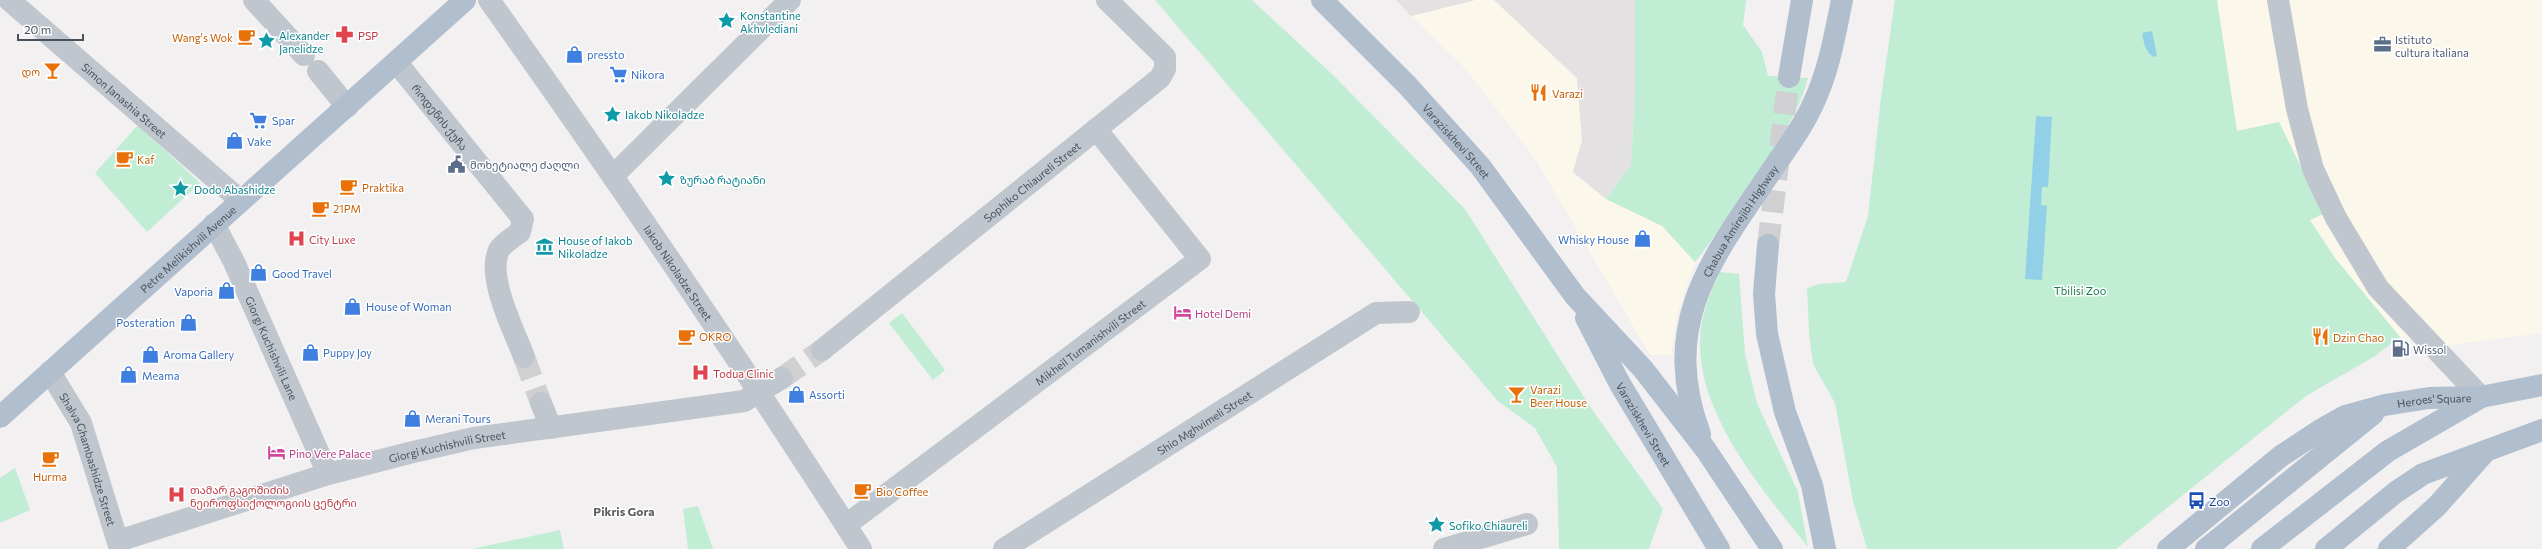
<svg xmlns="http://www.w3.org/2000/svg" width="2542" height="549" font-family="Commissioner,'Noto Sans Georgian',sans-serif">
	<rect width="100%" height="100%" fill="#f2f0f0"/>
	<g fill="#fbf8eb">
		<polygon points="1475,0 1494,0 1577,79 1582,140 1573,173 1606,199 1662,226 1695,262 1677,315 1671,355 1650,355 1536,160 1463,66 1411,16"/>
		<polygon points="2217,0 2542,0 2542,333 2434,347 2400,337 2335,258 2310,220 2323,214 2237,131"/>
	</g>
	<g fill="#e3e1e1">
		<polygon points="1396,0 1475,0 1411,16"/>
		<polygon points="1494,0 1635,0 1635,91 1631,165 1606,199 1573,172 1582,140 1577,78"/>
	</g>
	<g fill="#c1edd5">
		<polygon points="1155,0 1252,0 1333,75 1465,209 1591,408 1663,509 1649,549 1559,549 1557,467 1535,428 1498,401"/>
		<path d="M1635 0H1746L1743 25 1762 52 1768 76 1808 78C1799 113 1778 142 1758 172 1738 203 1718 233 1695 262L1662 226 1606 199 1631 165 1635 91Z"/>
		<polygon points="1895,0 2217,0 2237,131 2279,122 2324,214 2310,220 2335,258 2400,337 2375,356 2306,396 2116,549 1867,549 1853,501 1835,403 1813,364 1809,333 1807,288 1820,284 1846,282 1868,216 1881,98"/>
		<polygon points="138,125 200,183 147,232 95,173"/>
		<path d="M1720 272 1739 274 1745 354 1757 403 1798 492 1808 547C1764 492 1698 416 1700 341 1700 317 1710 293 1720 272Z"/>
		<polygon points="902,313 945,370 933,380 889,323"/>
		<polygon points="15,468 30,510 0,523 0,478"/>
		<polygon points="698,506 713,549 688,549 683,509"/>
		<polygon points="560,530 564,549 472,549"/>
	</g>
	<g fill="#91d0e7">
		<path d="M2152 31 2157 56 2154 57C2145 52 2144 43 2142 33Z"/>
		<polygon points="2036,116 2052,117 2048,187 2042,187 2041,205 2047,206 2042,280 2025,279"/>
	</g>
	<g fill="none" stroke-linecap="round" stroke-linejoin="round">
		<g stroke="#d0d0d2" stroke-width="22" stroke-dasharray="22 11" stroke-linecap="butt">
			<polyline points="524,357 541,403"/>
			<polyline points="782,378 822,350"/>
		</g>
		<polyline stroke="#d0d0d2" stroke-width="22" stroke-dasharray="22 11" stroke-linecap="butt" points="1768,245 1789,77"/>
		<g stroke="#bfc6ce" stroke-width="22">
			<path id="s1" d="M9 0 240 200"/>
			<polyline points="254,0 304,55"/>
			<polyline points="2278,0 2297,109 2313,169 2336,218 2378,288 2481,397"/>
			<path id="s2" d="M397 63 523 219 520 232C514 237 503 243 499 250 486 277 514 330 524 357"/>
			<polyline points="318,71 347,107"/>
			<polyline points="613,176 790,0"/>
			<path id="s3" d="M214 224 234 262 328 474"/>
			<path id="s4" d="M822 350 1160 78 1165 69V57L1107 0"/>
			<path id="s5" d="M50 372 81 423 120 549"/>
			<polyline points="541,403 551,428"/>
			<path id="s6" d="M846 525 1200 259 1096 129"/>
			<path id="s7" d="M118 541 328 474 409 453 474 438 744 401 782 378"/>
			<path id="s8" d="M1004 549 1376 313 1409 312"/>
			<polyline points="1444,549 1527,524"/>
		</g>
		<path stroke="#bfc6ce" stroke-width="22" id="s9" d="M489 0C617 180 742 363 861 549"/>
		<g stroke="#b1becd" stroke-width="22">
			<path id="s10" d="M1322 0 1407 85 1480 166 1575 296 1643 369 1706 450 1772 549"/>
			<polyline points="1789,77 1802,0"/>
			<polyline points="1768,245 1764,294 1767,334 1785,412 1812,485 1825,549"/>
			<path id="s11" d="M1586 318 1620 384 1719 549"/>
			<path id="s12" d="M0 417 465 0"/>
			<path id="s13" d="M1700 434C1657 318 1717 253 1778 161 1791 143 1805 123 1814 102 1829 70 1835 34 1842 0"/>
			<path id="s14" d="M2168 549 2281 456 2322 429 2345 416 2385 405 2429 398 2481 397 2542 385"/>
			<polyline points="2206,549 2373,414"/>
			<polyline points="2262,549 2388,451 2478,399"/>
			<polyline points="2326,549 2396,492 2423,474 2542,430"/>
			<polyline points="2389,549 2437,506 2485,452"/>
		</g>
	</g>
	<defs>
		<symbol id="sight-bare" viewBox="-9 -9 18 18"><path d="M0-6L1.8-2.2L6-1.7L2.9 1.2L3.7 5.4L0 3.3L-3.7 5.4L-2.9 1.2L-6-1.7L-1.8-2.2Z" fill="#0f9aa8" stroke="#fff" stroke-width="2.5" paint-order="stroke"/></symbol>
		<symbol id="pharmacy-bare" viewBox="-9 -9 18 18"><path d="M-2-6h4v4h4v4h-4v4h-4v-4h-4v-4h4Z" fill="#e0444e" stroke="#fff" stroke-width="2.5" paint-order="stroke"/></symbol>
		<symbol id="cafe-bare" viewBox="-9 -9 18 18"><path d="M-5.5-4.5H6V0H3Q3 3.5 0 3.5H-2.5Q-5.5 3.5-5.5 0ZM3-3.2v2h1.7v-2ZM-6 4.5H4V6H-6Z" fill="#e8710a" stroke="#fff" stroke-width="2.5" paint-order="stroke"/></symbol>
		<symbol id="office-bare" viewBox="-9 -9 18 18"><path d="M-6-3h4V-5.5h4V-3h4V5H-6ZM-1-4.5V-3h2v-1.5ZM-6 0V1H6V0Z" fill="#5c6f8a" stroke="#fff" stroke-width="2.5" paint-order="stroke"/></symbol>
		<symbol id="shop-bare" viewBox="-9 -9 18 18"><path d="M-5-2.5h2.3a2.7 3.5 0 0 1 5.4 0H5L5.5 6h-11ZM-1.5-2.5h3a1.5 2.3 0 0 0-3 0Z" fill="#3f7fe0" stroke="#fff" stroke-width="2.5" paint-order="stroke"/></symbol>
		<symbol id="bar-bare" viewBox="-9 -9 18 18"><path d="M-6-5H6L.8 .8V4.5H3.5V6h-7V4.5H-.8V.8Z" fill="#e8710a" stroke="#fff" stroke-width="2.5" paint-order="stroke"/></symbol>
		<symbol id="supermarket-bare" viewBox="-9 -9 18 18"><path d="M-6-5.5h2.5l.6 2H6L4.5 2H-2.5L-4.4-4H-6ZM-1.5 3.2a1.3 1.3 0 1 0 .1 0ZM3 3.2a1.3 1.3 0 1 0 .1 0Z" fill="#3f7fe0" stroke="#fff" stroke-width="2.5" paint-order="stroke"/></symbol>
		<symbol id="restaurant-bare" viewBox="-9 -9 18 18"><path d="M-5-6h1v4h1v-4h1v4h1v-4h1v5L-1.5 .5V6h-2V.5L-5-1ZM5-6V6H3V1.5H1.5Q1.5-4 5-6Z" fill="#e8710a" stroke="#fff" stroke-width="2.5" paint-order="stroke"/></symbol>
		<symbol id="civic-bare" viewBox="-9 -9 18 18"><path d="M-.6-6.5H3V-4.5H.6V-3L4-1V1h2V6H-6V1h2V-1L-.6-3ZM-1.2 2.5V6h2.4V2.5Z" fill="#5c6f8a" stroke="#fff" stroke-width="2.5" paint-order="stroke"/></symbol>
		<symbol id="hospital-bare" viewBox="-9 -9 18 18"><path d="M-5-5h3v3.5h4V-5h3V5h-3V1.5h-4V5h-3Z" fill="#e0444e" stroke="#fff" stroke-width="2.5" paint-order="stroke"/></symbol>
		<symbol id="museum-bare" viewBox="-9 -9 18 18"><path d="M0-6L6-3V-2H-6V-3ZM-5-1h2V3h-2ZM-1-1h2V3h-2ZM3-1h2V3H3ZM-6 4H6V6H-6Z" fill="#0f9aa8" stroke="#fff" stroke-width="2.5" paint-order="stroke"/></symbol>
		<symbol id="hotel-bare" viewBox="-9 -9 18 18"><path d="M-6-4.5h1.5V1H6V5H4.5V3h-9V5H-6ZM-4 0a1.8 1.8 0 1 1 3.6 0ZM.5 0V-2.5h3Q6-2.5 6 0Z" fill="#d1479c" stroke="#fff" stroke-width="2.5" paint-order="stroke"/></symbol>
		<symbol id="fuel-bare" viewBox="-9 -9 18 18"><path d="M-5.5-6h7V0h2V4h1.3V-2.5L3-4.5l.8-.8L6-3V5H2.5V1h-1V6h-7ZM-4.2-4.7v3.2H.2V-4.7Z" fill="#5c6f8a" stroke="#fff" stroke-width="2.5" paint-order="stroke"/></symbol>
		<symbol id="bus-bare" viewBox="-9 -9 18 18"><path d="M-5-6H5V4H4V6H2V4H-2V6H-4V4H-5ZM-3.5-4V0h7V-4ZM-3.5 1.2v1.5H-2V1.2ZM2 1.2v1.5H3.5V1.2Z" fill="#1a4fb4" stroke="#fff" stroke-width="2.5" paint-order="stroke"/></symbol>
	</defs>
	<g fill-rule="evenodd">
		<use href="#sight-bare" x="714" y="8" width="25" height="25"/>
		<use href="#pharmacy-bare" x="332" y="22" width="25" height="25"/>
		<use href="#cafe-bare" x="234" y="24" width="25" height="25"/>
		<use href="#sight-bare" x="254" y="28" width="25" height="25"/>
		<use href="#office-bare" x="2370" y="32" width="25" height="25"/>
		<use href="#shop-bare" x="562" y="42" width="25" height="25"/>
		<use href="#bar-bare" x="40" y="58" width="25" height="25"/>
		<use href="#supermarket-bare" x="606" y="62" width="25" height="25"/>
		<use href="#restaurant-bare" x="1526" y="80" width="25" height="25"/>
		<use href="#sight-bare" x="600" y="102" width="25" height="25"/>
		<use href="#supermarket-bare" x="246" y="108" width="25" height="25"/>
		<use href="#shop-bare" x="222" y="128" width="25" height="25"/>
		<use href="#cafe-bare" x="112" y="146" width="25" height="25"/>
		<use href="#civic-bare" x="444" y="152" width="25" height="25"/>
		<use href="#sight-bare" x="654" y="166" width="25" height="25"/>
		<use href="#cafe-bare" x="336" y="174" width="25" height="25"/>
		<use href="#sight-bare" x="168" y="176" width="25" height="25"/>
		<use href="#cafe-bare" x="308" y="196" width="25" height="25"/>
		<use href="#hospital-bare" x="284" y="226" width="25" height="25"/>
		<use href="#shop-bare" x="1630" y="226" width="25" height="25"/>
		<use href="#museum-bare" x="532" y="234" width="25" height="25"/>
		<use href="#shop-bare" x="246" y="260" width="25" height="25"/>
		<use href="#shop-bare" x="214" y="278" width="25" height="25"/>
		<use href="#shop-bare" x="340" y="294" width="25" height="25"/>
		<use href="#hotel-bare" x="1170" y="300" width="25" height="25"/>
		<use href="#shop-bare" x="176" y="310" width="25" height="25"/>
		<use href="#cafe-bare" x="674" y="324" width="25" height="25"/>
		<use href="#restaurant-bare" x="2308" y="324" width="25" height="25"/>
		<use href="#fuel-bare" x="2388" y="336" width="25" height="25"/>
		<use href="#shop-bare" x="298" y="340" width="25" height="25"/>
		<use href="#shop-bare" x="138" y="342" width="25" height="25"/>
		<use href="#hospital-bare" x="688" y="360" width="25" height="25"/>
		<use href="#shop-bare" x="116" y="362" width="25" height="25"/>
		<use href="#shop-bare" x="784" y="382" width="25" height="25"/>
		<use href="#bar-bare" x="1504" y="382" width="25" height="25"/>
		<use href="#shop-bare" x="400" y="406" width="25" height="25"/>
		<use href="#hotel-bare" x="264" y="440" width="25" height="25"/>
		<use href="#cafe-bare" x="38" y="446" width="25" height="25"/>
		<use href="#cafe-bare" x="850" y="478" width="25" height="25"/>
		<use href="#hospital-bare" x="164" y="482" width="25" height="25"/>
		<use href="#bus-bare" x="2184" y="488" width="25" height="25"/>
		<use href="#sight-bare" x="1424" y="512" width="25" height="25"/>
	</g>
	<g text-anchor="middle" dominant-baseline="central" stroke-width="3" stroke-linejoin="round" paint-order="stroke">
		<g font-size="11" fill="#0d838f" stroke="#fff" text-anchor="start">
			<text x="740" y="15">Konstantine<tspan x="740" dy="13">Akhvlediani</tspan></text>
			<text x="279" y="35">Alexander<tspan x="279" dy="13">Janelidze</tspan></text>
			<text x="625" y="114">Iakob Nikoladze</text>
			<text x="680" y="179">ზურაბ რატიანი</text>
			<text x="194" y="189">Dodo Abashidze</text>
			<text x="558" y="240">House of Iakob<tspan x="558" dy="13">Nikoladze</tspan></text>
			<text x="1449" y="525">Sofiko Chiaureli</text>
		</g>
		<g font-size="11" fill="#be3a42" stroke="#fff" text-anchor="start">
			<text x="358" y="35">PSP</text>
			<text x="309" y="239">City Luxe</text>
			<text x="713" y="373">Todua Clinic</text>
			<text x="190" y="489">თამარ გაგოშიძის<tspan x="190" dy="13">ნეიროფსიქოლოგიის ცენტრი</tspan></text>
		</g>
		<g font-size="11" fill="#c56008" stroke="#fff" text-anchor="start">
			<text x="233" y="37" text-anchor="end">Wang's Wok</text>
			<text x="40" y="71" text-anchor="end">დო</text>
			<text x="1552" y="93">Varazi</text>
			<text x="137" y="159">Kaf</text>
			<text x="362" y="187">Praktika</text>
			<text x="333" y="208">21PM</text>
			<text x="699" y="336">OKRO</text>
			<text x="2333" y="337">Dzin Chao</text>
			<text x="1530" y="389">Varazi<tspan x="1530" dy="13">Beer House</tspan></text>
			<text x="50" y="476" text-anchor="middle">Hurma</text>
			<text x="876" y="491">Bio Coffee</text>
		</g>
		<g font-size="11" fill="#4e5e75" stroke="#fff" text-anchor="start">
			<text x="2395" y="39">Istituto<tspan x="2395" dy="13">cultura italiana</tspan></text>
			<text x="470" y="164">მოხეტიალე ძაღლი</text>
			<text x="2413" y="349">Wissol</text>
		</g>
		<g font-size="11" fill="#366cbe" stroke="#fff" text-anchor="start">
			<text x="587" y="54">pressto</text>
			<text x="631" y="74">Nikora</text>
			<text x="272" y="120">Spar</text>
			<text x="247" y="141">Vake</text>
			<text x="1629" y="239" text-anchor="end">Whisky House</text>
			<text x="272" y="273">Good Travel</text>
			<text x="213" y="291" text-anchor="end">Vaporia</text>
			<text x="366" y="306">House of Woman</text>
			<text x="175" y="322" text-anchor="end">Posteration</text>
			<text x="323" y="352">Puppy Joy</text>
			<text x="163" y="354">Aroma Gallery</text>
			<text x="142" y="375">Meama</text>
			<text x="809" y="394">Assorti</text>
			<text x="425" y="418">Merani Tours</text>
		</g>
		<g font-size="11" fill="#49525c" stroke="#fff">
			<text stroke="none"><textPath href="#s1" startOffset="153">Simon Janashia Street</textPath></text>
			<text stroke="none"><textPath href="#s2" startOffset="69">როდენის ქუჩა</textPath></text>
			<text stroke="none"><textPath href="#s10" startOffset="195">Varaziskhevi Street</textPath></text>
			<text stroke="none"><textPath href="#s4" startOffset="269">Sophiko Chiaureli Street</textPath></text>
			<text stroke="none"><textPath href="#s13" startOffset="228">Chabua Amirejibi Highway</textPath></text>
			<text stroke="none"><textPath href="#s12" startOffset="252">Petre Melikishvili Avenue</textPath></text>
			<text stroke="none"><textPath href="#s9" startOffset="332">Iakob Nikoladze Street</textPath></text>
			<text stroke="none"><textPath href="#s6" startOffset="305">Mikheil Tumanishvili Street</textPath></text>
			<text stroke="none"><textPath href="#s3" startOffset="137">Giorgi Kuchishvili Lane</textPath></text>
			<text stroke="none"><textPath href="#s14" startOffset="313">Heroes' Square</textPath></text>
			<text stroke="none"><textPath href="#s8" startOffset="237">Shio Mghvimeli Street</textPath></text>
			<text stroke="none"><textPath href="#s11" startOffset="121">Varaziskhevi Street</textPath></text>
			<text stroke="none"><textPath href="#s7" startOffset="343">Giorgi Kuchishvili Street</textPath></text>
			<text stroke="none"><textPath href="#s5" startOffset="96">Shalva Ghambashidze Street</textPath></text>
		</g>
		<g font-size="11" fill="#1d7b51" stroke="#fff">
			<text x="2080" y="290">Tbilisi Zoo</text>
		</g>
		<g font-size="11" fill="#b23c85" stroke="#fff" text-anchor="start">
			<text x="1195" y="313">Hotel Demi</text>
			<text x="289" y="453">Pino Vere Palace</text>
		</g>
		<g font-size="11" fill="#164399" stroke="#fff" text-anchor="start">
			<text x="2209" y="501">Zoo</text>
		</g>
		<g font-size="12" font-weight="bold" fill="#5d6064" stroke="#fff">
			<text x="624" y="511">Pikris Gora</text>
		</g>
	</g>
	<path d="M18 34v6h65v-6" fill="none" stroke="#49525c" stroke-width="2"/>
	<text x="24" y="34" font-size="12" fill="#49525c" stroke="#ffffff" stroke-width="3" paint-order="stroke">20 m</text>
</svg>
